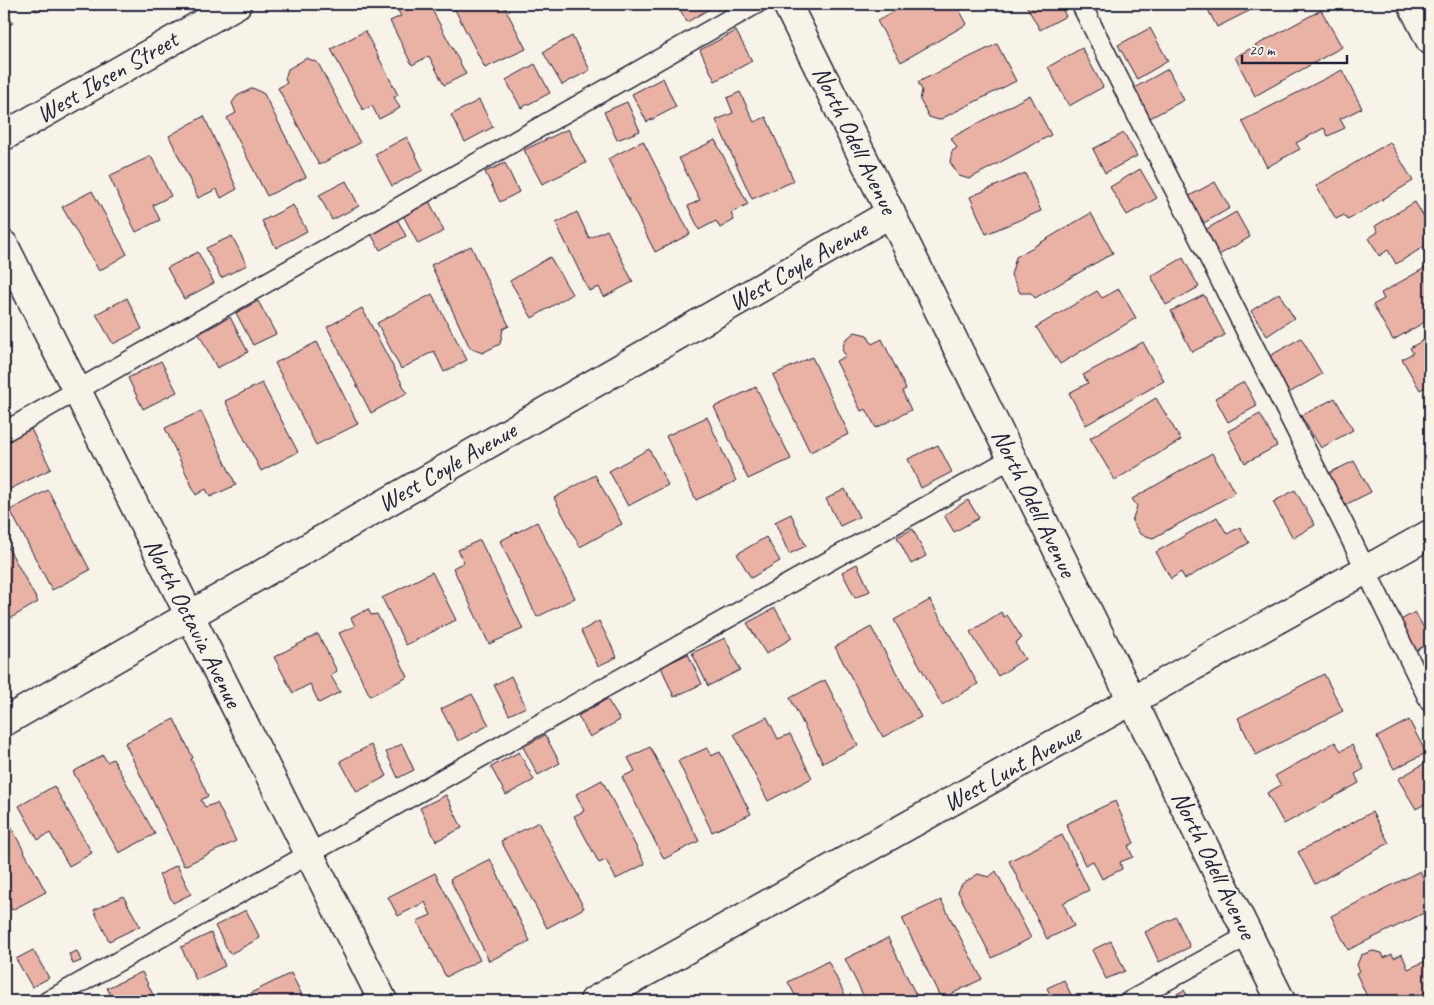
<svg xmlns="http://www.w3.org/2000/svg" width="1434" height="1005" font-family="Caveat,sans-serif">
	<rect width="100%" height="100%" fill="#f7f3e8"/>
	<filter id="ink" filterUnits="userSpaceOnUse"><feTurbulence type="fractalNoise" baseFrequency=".02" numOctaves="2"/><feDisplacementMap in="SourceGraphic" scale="10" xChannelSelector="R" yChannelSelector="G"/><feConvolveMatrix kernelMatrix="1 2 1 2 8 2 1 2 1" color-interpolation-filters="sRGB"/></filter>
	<g filter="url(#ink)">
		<g fill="#eab1a5" stroke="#22223b">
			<polygon points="32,4 50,4 36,11"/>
			<polygon points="412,4 429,4 466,74 444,85 429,56 412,65 390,21 401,16 398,11"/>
			<polygon points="452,4 503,4 526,49 485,68"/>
			<polygon points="677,4 718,4 687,22"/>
			<polygon points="907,4 956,4 967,24 901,62 877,21"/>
			<polygon points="1033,4 1059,4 1066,16 1040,30 1027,7"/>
			<polygon points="1205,4 1263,4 1217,27"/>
			<polygon points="4,5 13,23 4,28"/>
			<polygon points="1321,10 1342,47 1255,96 1235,57"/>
			<polygon points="1150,28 1168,61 1137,79 1118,45"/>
			<polygon points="365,31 398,95 394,97 400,108 379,119 372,106 363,110 331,49"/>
			<polygon points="736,31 752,61 715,81 700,50"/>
			<polygon points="572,36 590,70 562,85 543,52"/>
			<polygon points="997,44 1016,81 939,120 929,117 920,100 922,90 918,82"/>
			<polygon points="1082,48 1103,87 1069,106 1048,67"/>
			<polygon points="307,58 318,63 360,143 319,165 278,88 287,83 285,79 288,69"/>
			<polygon points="535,64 550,93 521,108 506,80"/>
			<polygon points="1168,69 1184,100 1150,118 1134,88"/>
			<polygon points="1342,70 1362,108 1340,119 1345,128 1328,136 1324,128 1296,143 1300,149 1267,167 1242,121"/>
			<polygon points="663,78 676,107 647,122 632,94"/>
			<polygon points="253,88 264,94 306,177 267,196 227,118 236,113 232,103 237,96"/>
			<polygon points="740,92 754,122 766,117 794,181 752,199 716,120 733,113 727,98"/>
			<polygon points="1030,95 1051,135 969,179 959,176 950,162 952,151 957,148 951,138"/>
			<polygon points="479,100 493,127 465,142 451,115"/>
			<polygon points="627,102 640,131 617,140 604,112"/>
			<polygon points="204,116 237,189 221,198 217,189 198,198 169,136"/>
			<polygon points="568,129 586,163 542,184 524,150"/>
			<polygon points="1124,133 1137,156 1105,173 1093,149"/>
			<polygon points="407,137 423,170 392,186 375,154"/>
			<polygon points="715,140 748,204 731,213 734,220 720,228 716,221 699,230 688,206 700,200 679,158"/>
			<polygon points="643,141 690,234 655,252 608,159"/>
			<polygon points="1390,142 1413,181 1348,220 1344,215 1336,219 1316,186"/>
			<polygon points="151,156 171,196 153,205 160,220 136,232 109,176"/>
			<polygon points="505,163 519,192 500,202 485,172"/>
			<polygon points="1140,169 1157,198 1127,215 1110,187"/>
			<polygon points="1025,173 1041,211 986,234 970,197"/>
			<polygon points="346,181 359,206 332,220 319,195"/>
			<polygon points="1215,182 1230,208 1204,223 1189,196"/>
			<polygon points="92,191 127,254 99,271 62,207"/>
			<polygon points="429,201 444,231 418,244 403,215"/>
			<polygon points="1415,202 1430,227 1430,243 1396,264 1388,250 1379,256 1369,238 1378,232 1375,226"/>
			<polygon points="293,205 307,231 276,248 262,221"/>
			<polygon points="577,212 589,238 607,230 633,282 604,297 599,287 589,291 556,223"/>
			<polygon points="1236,212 1250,237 1219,255 1205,230"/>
			<polygon points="1091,213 1113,253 1035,298 1031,293 1020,293 1011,275 1016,257"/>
			<polygon points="397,219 406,236 380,250 371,234"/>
			<polygon points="232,236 247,265 221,278 206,248"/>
			<polygon points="471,246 509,326 503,329 500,344 482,353 470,348 431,265"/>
			<polygon points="198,252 214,283 184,299 167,268"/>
			<polygon points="550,257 572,294 532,318 510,281"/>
			<polygon points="1183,258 1199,287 1166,305 1151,276"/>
			<polygon points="1430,265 1430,319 1393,340 1373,305 1384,299 1381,293"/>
			<polygon points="1119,289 1136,318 1060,364 1036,327 1097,291 1102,298"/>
			<polygon points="1279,293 1294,318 1267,336 1251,311"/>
			<polygon points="432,294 467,360 444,372 434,351 401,369 377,323"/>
			<polygon points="1204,295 1225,335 1192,352 1171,311"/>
			<polygon points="127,298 142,329 113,344 96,314"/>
			<polygon points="258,301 276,334 253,345 236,313"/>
			<polygon points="362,308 407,393 371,413 327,327"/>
			<polygon points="230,317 248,352 217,368 199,334"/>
			<polygon points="855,332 867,335 872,344 882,339 906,389 902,391 911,410 876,428 866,409 861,411 836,361 846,356 842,350 845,340"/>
			<polygon points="1430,336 1430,384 1420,390 1402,359 1413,353 1410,348"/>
			<polygon points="1301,338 1322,374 1289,393 1268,357"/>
			<polygon points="317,342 358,424 316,445 275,363"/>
			<polygon points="1143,342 1164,381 1086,425 1069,393 1088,383 1083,375"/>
			<polygon points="812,357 849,434 810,452 773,375"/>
			<polygon points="161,361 177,392 143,409 128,378"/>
			<polygon points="1244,382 1257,406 1228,422 1215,398"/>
			<polygon points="262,383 298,452 261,471 225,401"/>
			<polygon points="756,387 791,459 748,479 714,407"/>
			<polygon points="1156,398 1181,440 1115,480 1090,438"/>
			<polygon points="1335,398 1353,430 1321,448 1301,416"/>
			<polygon points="201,411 236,485 210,497 206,489 196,495 165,428"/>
			<polygon points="1260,414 1277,446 1245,463 1228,431"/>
			<polygon points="707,417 736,481 696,500 666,436"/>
			<polygon points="31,429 51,469 4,492 4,443"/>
			<polygon points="938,445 952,472 921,488 908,459"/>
			<polygon points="649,449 668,485 628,506 609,471"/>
			<polygon points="1212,453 1235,493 1153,538 1140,534 1132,521 1137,506 1132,499"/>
			<polygon points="1354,461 1371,492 1343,506 1327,474"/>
			<polygon points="595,475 622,524 580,547 554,498"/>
			<polygon points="845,489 859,517 840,526 826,499"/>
			<polygon points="48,490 90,570 52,590 10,510"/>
			<polygon points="1295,490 1315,525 1293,538 1273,502"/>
			<polygon points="968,500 979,518 954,532 944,515"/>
			<polygon points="791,514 806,546 789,554 775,522"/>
			<polygon points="1217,517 1227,534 1240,527 1249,543 1185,579 1181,572 1171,579 1156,552"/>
			<polygon points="537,522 575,598 537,617 500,541"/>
			<polygon points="913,529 926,556 911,564 897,537"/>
			<polygon points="766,537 780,561 751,578 737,554"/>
			<polygon points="4,540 38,602 4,622"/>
			<polygon points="480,540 523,629 489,644 453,568 464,562 458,550"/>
			<polygon points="857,564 870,591 855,598 842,572"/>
			<polygon points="432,572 456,620 406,645 382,598"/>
			<polygon points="930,600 978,684 942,705 894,620"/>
			<polygon points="775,608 792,638 766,654 747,623"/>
			<polygon points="368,609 371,615 377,614 408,677 370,696 339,633 355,626 351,618"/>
			<polygon points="1001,612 1004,617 1007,615 1022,638 1015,643 1025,659 998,676 970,632"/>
			<polygon points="1415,612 1430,639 1430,642 1416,651 1399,621"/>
			<polygon points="599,621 617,657 598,666 581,631"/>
			<polygon points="871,627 921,717 883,737 835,647"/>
			<polygon points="318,634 337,671 331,676 340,692 319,703 310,684 293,693 274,657"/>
			<polygon points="725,638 740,670 708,686 692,653"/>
			<polygon points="1430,653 1430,671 1422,658"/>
			<polygon points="688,654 702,684 674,697 661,667"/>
			<polygon points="1324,674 1343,711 1256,755 1238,718"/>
			<polygon points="511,676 526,707 509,715 494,685"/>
			<polygon points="825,680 858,745 823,763 790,698"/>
			<polygon points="472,694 489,725 458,741 441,709"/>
			<polygon points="607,699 620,720 590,737 578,716"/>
			<polygon points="767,717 778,739 790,734 812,778 768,801 734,734"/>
			<polygon points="174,719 193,758 191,759 208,796 201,800 205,807 217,803 236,841 184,866 125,743"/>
			<polygon points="1409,720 1426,753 1394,769 1377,737"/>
			<polygon points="545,735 560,763 538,775 523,747"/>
			<polygon points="1335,742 1341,751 1352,745 1364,769 1355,774 1359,783 1284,824 1267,793 1281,785 1275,776"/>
			<polygon points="402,744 414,770 398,778 386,752"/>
			<polygon points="371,745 387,776 357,792 340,761"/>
			<polygon points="650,747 699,841 664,859 622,777 635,771 628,758"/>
			<polygon points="707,748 711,756 720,752 751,814 712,832 678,761"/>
			<polygon points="519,752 534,780 506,795 491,767"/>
			<polygon points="103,755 107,762 113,759 155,834 119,853 73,772"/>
			<polygon points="1430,760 1430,801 1416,809 1398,779"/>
			<polygon points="602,780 645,864 616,879 606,860 599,863 574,816 584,811 576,794"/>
			<polygon points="54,786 92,853 69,866 50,833 38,840 19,806"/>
			<polygon points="446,795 462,828 436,841 420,808"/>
			<polygon points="1115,801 1134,843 1128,846 1133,857 1120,862 1122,869 1102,879 1093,861 1085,865 1066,824"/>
			<polygon points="1372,812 1389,843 1315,884 1298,852"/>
			<polygon points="4,814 46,892 12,910 4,895"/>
			<polygon points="539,822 584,908 547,928 501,841"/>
			<polygon points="1062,835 1089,890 1063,903 1074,926 1047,939 1009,861"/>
			<polygon points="490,859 530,941 489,961 450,879"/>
			<polygon points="177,865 191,894 173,903 159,875"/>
			<polygon points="996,871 1031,938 992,958 958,892 962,884 978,874 989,877"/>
			<polygon points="1420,871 1430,892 1430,910 1348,950 1331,916"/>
			<polygon points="435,873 480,960 446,977 417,921 431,915 425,902 398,916 388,897"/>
			<polygon points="123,896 140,926 109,941 94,910"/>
			<polygon points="941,900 982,979 941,999 902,918"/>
			<polygon points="246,910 260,938 230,954 215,926"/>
			<polygon points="1176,917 1190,947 1159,962 1145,932"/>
			<polygon points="211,933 225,966 196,980 181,947"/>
			<polygon points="888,938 919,1001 866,1001 845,959"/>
			<polygon points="1111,941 1125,971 1106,979 1092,950"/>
			<polygon points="33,950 49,978 32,987 16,959"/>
			<polygon points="77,951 81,961 73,964 69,954"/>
			<polygon points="1373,951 1382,953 1384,958 1392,954 1394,958 1402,954 1408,969 1430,959 1430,990 1406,1001 1369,1001 1356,973 1360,971 1357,965 1361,955"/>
			<polygon points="828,961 848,1001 798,1001 788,982"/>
			<polygon points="142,972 156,1001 114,1001 107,988"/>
			<polygon points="291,973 305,1001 255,1001 251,993"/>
			<polygon points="1064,980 1074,1001 1053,1001 1047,988"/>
			<polygon points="1184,990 1190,1001 1164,1001"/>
		</g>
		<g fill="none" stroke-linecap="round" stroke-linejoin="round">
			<defs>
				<g id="lane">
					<polyline points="1081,4 1345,527 1430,702"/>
					<polyline points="4,432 756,4"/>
					<polyline points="48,1001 1012,458"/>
					<polyline points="1130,1001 1249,935"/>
				</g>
				<g id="street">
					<polyline points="787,4 1281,1001"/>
					<polyline points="1412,4 1430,40"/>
					<polyline points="4,136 237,4"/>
					<polyline points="4,245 383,1001"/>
					<polyline points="4,722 891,213"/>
					<polyline points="594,1001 1430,534"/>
				</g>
			</defs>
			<use href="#lane" stroke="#22223b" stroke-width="22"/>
			<use href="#street" stroke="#22223b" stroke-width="31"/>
			<use href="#lane" stroke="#f7f3e8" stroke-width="19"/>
			<use href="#street" stroke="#f7f3e8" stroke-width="28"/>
		</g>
	</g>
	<g text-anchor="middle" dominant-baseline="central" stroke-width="4" stroke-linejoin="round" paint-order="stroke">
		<g font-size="25" fill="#22223b" stroke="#f7f3e8">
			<text transform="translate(107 77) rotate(-30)">West Ibsen Street</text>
			<text transform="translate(855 140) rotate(64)">North Odell Avenue</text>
			<text transform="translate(798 266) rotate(-30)">West Coyle Avenue</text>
			<text transform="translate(447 467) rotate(-30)">West Coyle Avenue</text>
			<text transform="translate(1034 503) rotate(64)">North Odell Avenue</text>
			<text transform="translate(193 623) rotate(63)">North Octavia Avenue</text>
			<text transform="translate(1012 768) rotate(-29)">West Lunt Avenue</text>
			<text transform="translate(1214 865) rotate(64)">North Odell Avenue</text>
		</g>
	</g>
	<rect width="1434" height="1005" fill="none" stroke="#f7f3e8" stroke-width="20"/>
	<rect x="10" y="10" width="1414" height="985" fill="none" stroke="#22223b" stroke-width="2" filter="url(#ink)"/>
	<path d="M1242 55v8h105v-8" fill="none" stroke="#22223b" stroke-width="2.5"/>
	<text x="1249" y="55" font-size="15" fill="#22223b" stroke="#f7f3e8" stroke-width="4" paint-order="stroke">20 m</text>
</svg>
